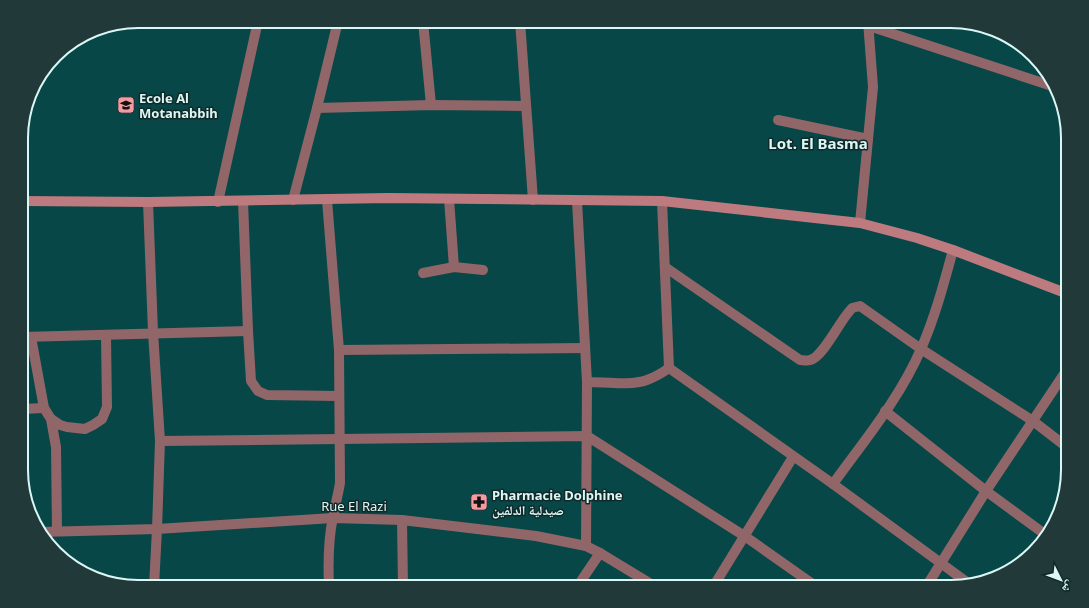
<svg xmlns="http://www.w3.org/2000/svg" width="1089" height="608" font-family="'Noto Sans','Noto Naskh Arabic',sans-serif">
	<rect width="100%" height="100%" fill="#074748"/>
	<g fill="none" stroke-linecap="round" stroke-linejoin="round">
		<g stroke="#916668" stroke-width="10">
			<polyline points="423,21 431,105"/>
			<polyline points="520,21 533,200"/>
			<polyline points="869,26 1052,86"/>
			<polyline points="317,108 431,105 526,106"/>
			<polyline points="778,120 868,139"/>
			<polyline points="449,199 454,267"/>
			<polyline points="293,200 317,108 338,21"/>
			<path d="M327 200 339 350 340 483C338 495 335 506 333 517 328 540 328 564 329 587"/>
			<polyline points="243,201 248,331 251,381 258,391 267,395 339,396"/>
			<polyline points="577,201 587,382 586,546"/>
			<polyline points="662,201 669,368"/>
			<polyline points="148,202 153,332 160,441 157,529 154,587"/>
			<polyline points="218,202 258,21"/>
			<polyline points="860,223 873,87 868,21"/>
			<path d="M665 267 800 360C803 360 807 361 810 360 822 358 839 323 848 313L852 308 860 306 921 349 1033 421 1068 448"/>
			<polyline points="423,273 454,267 483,270"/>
			<polyline points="22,337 248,331"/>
			<polyline points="31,337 44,408 51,419 56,447 57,531"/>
			<polyline points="339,350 585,348"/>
			<polyline points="669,368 833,484 968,583"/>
			<path d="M587 382C605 382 630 386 647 380 655 377 662 373 669 368"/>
			<polyline points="22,409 44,408"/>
			<polyline points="885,411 986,491 1046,535"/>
			<polyline points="51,419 60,425 67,427 85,429 93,425 102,419 107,407 106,336"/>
			<polyline points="160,441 587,436 746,537 817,587"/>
			<path d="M833 484C864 441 900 398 921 349 935 317 944 283 953 250"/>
			<polyline points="402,520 403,587"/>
			<polyline points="40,532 157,529 333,518 402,520 536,536 586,546 600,553 656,587"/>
			<polyline points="577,587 600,553"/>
			<polyline points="713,587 793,457"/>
			<polyline points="926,587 986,491 1068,368"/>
		</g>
		<polyline stroke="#be7b7f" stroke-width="10" points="22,201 148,202 388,198 662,201 860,223 917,238 953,250 1068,294"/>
	</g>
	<defs>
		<symbol id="school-square" viewBox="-11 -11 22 22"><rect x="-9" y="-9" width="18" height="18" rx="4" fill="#f49aa1" stroke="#122929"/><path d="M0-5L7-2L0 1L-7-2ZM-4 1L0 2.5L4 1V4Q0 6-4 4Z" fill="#111"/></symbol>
		<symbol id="pharmacy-square" viewBox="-11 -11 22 22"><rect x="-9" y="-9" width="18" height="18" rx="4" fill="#f49aa1" stroke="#122929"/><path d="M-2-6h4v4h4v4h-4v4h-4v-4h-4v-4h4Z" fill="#111"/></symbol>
	</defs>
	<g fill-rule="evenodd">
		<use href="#school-square" x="116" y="95" width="20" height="20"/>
		<use href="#pharmacy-square" x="469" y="492" width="20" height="20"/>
	</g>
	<g text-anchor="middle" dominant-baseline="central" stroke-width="3" stroke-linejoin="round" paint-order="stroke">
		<g font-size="13" font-weight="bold" fill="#daf7f6" stroke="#122929" text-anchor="start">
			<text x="139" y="98">Ecole Al<tspan x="139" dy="15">Motanabbih</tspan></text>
			<text x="492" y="495">Pharmacie Dolphine<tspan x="492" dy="15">صيدلية الدلفين</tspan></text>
		</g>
		<g font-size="13" fill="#daf7f6" stroke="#122929">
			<text x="354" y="506">Rue El Razi</text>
		</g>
		<g font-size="15" font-weight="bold" fill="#daf7f6" stroke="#122929">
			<text x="818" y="143">Lot. El Basma</text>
		</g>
	</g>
	<path d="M0 0H1089V608H0ZM138 28H951A110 110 0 0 1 1061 138V470A110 110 0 0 1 951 580H138A110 110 0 0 1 28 470V138A110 110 0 0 1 138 28Z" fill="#223939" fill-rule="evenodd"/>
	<path fill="none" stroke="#daf7f6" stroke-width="2" d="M138 28H951A110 110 0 0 1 1061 138V470A110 110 0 0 1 951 580H138A110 110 0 0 1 28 470V138A110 110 0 0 1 138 28Z"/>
	<g transform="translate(1061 580) rotate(132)" stroke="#122929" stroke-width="3" paint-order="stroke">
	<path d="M0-3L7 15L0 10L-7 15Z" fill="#daf7f6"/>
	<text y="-6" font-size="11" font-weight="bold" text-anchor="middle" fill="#daf7f6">ش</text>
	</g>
</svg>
